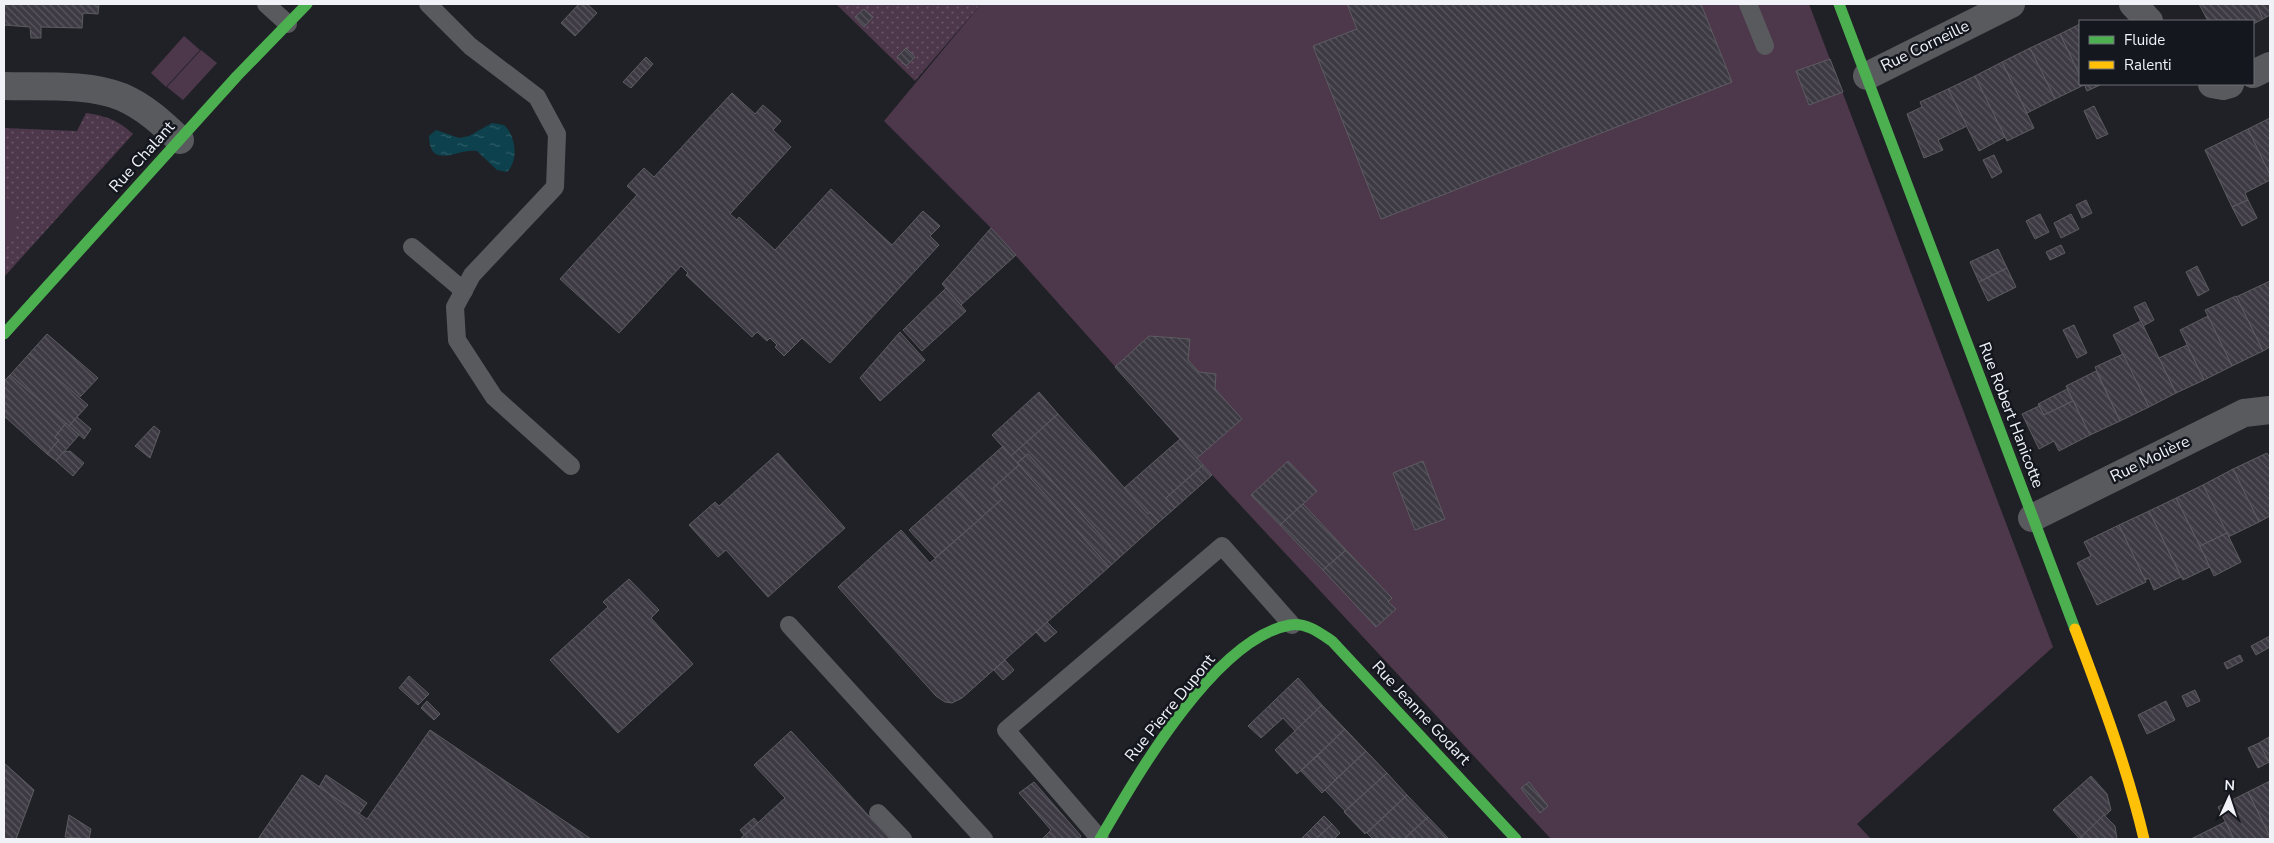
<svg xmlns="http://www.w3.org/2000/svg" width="2274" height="843" font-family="'Nunito Sans',sans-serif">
	<defs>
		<pattern id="grass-dots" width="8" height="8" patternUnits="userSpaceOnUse" patternTransform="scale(1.25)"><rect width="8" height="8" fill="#4d374a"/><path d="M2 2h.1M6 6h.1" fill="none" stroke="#675465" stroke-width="1.8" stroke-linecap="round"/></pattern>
		<pattern id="water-ripples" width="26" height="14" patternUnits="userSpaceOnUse" patternTransform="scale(1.25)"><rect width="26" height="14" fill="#0c414d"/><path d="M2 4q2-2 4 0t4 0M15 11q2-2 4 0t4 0" fill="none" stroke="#305d67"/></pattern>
		<pattern id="building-back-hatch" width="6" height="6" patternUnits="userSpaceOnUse" patternTransform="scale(1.25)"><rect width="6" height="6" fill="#3d3a44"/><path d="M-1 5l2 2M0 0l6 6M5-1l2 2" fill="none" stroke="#595760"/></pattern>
	</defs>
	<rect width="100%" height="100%" fill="#202126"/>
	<g fill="url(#grass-dots)">
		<polygon points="836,4 981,4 915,81"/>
		<path d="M86 113C106 116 118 120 133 134L4 277V128L77 131Z"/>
	</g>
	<g fill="#4d374a">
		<polygon points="981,4 1809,4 2053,647 1857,824 1871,839 1551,839 1203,465 991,228 884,121"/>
		<polygon points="184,36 200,50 166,87 151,73"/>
		<polygon points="201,50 217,63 183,100 167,87"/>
		<path d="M4 194C19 211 20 234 4 251Z"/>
	</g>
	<path fill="url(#water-ripples)" d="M492 123 504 125C516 136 519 160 507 172L497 170 477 151C457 148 430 171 429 136L436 130 459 138 469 136Z"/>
	<g fill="url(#building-back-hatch)" stroke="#5d5c61">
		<polygon points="4,4 99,4 98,14 83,13 82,28 41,27 41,38 31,38 30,27 4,25"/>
		<polygon points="579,4 587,4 597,13 575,36 561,23"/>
		<polygon points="1347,4 1701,4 1732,82 1381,219 1313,46 1357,29"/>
		<polygon points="2199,4 2256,4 2263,19 2253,24 2253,21 2208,21"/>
		<polygon points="2256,4 2270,4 2270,15 2263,19"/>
		<polygon points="864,9 873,17 864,27 855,17"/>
		<polygon points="2080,24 2080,76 2060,34"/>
		<polygon points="2060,34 2080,76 2080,84 2084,85 2055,99 2030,48"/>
		<polygon points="906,48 915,57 906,66 897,57"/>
		<polygon points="2030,48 2055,99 2027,113 2002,62"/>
		<polygon points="646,57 653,64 631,88 623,82"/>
		<polygon points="1830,59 1843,92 1809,105 1796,71"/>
		<polygon points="2002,62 2034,128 2007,141 1975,76"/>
		<polygon points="1975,76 2005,137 1979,151 1948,89"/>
		<polygon points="2084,84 2102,84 2087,91"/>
		<polygon points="1948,89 1967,126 1938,140 1943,150 1924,158 1907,114 1922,107 1920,102"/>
		<polygon points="732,93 755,114 763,105 781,121 773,130 791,147 730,214 737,220 739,217 775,250 831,189 892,245 923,211 940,226 930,236 939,245 830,363 802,338 784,356 775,347 777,345 770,338 767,341 757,332 752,337 686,275 688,273 681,266 619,333 560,279 637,195 627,186 644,168 654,177"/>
		<polygon points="2094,106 2108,134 2097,139 2084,111"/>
		<polygon points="2270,118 2270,175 2248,129"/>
		<polygon points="2248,129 2270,175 2270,180 2245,193 2248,200 2232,207 2205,150"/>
		<polygon points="1994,155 2002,172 1992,178 1983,160"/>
		<polygon points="2086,200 2092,213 2082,218 2076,205"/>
		<polygon points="2248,200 2257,218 2242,226 2232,207"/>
		<polygon points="2040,214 2049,232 2035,239 2026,221"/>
		<polygon points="2071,214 2079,229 2061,238 2054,223"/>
		<polygon points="991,228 1016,255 961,305 942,284"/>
		<polygon points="2061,245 2065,253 2050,260 2046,252"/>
		<polygon points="1998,249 2007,268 1979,282 1970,262"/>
		<polygon points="2197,266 2209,290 2198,296 2186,272"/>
		<polygon points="2007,268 2016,287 1988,301 1979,282"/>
		<polygon points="2270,281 2270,347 2263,351 2236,297"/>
		<polygon points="946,288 966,311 922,351 903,330"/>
		<polygon points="2236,296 2263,351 2232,366 2205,310"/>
		<polygon points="2145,302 2154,320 2143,326 2134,307"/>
		<polygon points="2208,316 2232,366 2204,380 2180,330"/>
		<polygon points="2141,321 2176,393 2149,407 2113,335"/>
		<polygon points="2074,325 2087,353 2077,358 2063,330"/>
		<polygon points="900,332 925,360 880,401 860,378"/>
		<polygon points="47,334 98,378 79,398 29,354"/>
		<polygon points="1149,336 1190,339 1188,360 1199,372 1216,374 1215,389 1242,419 1197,458 1115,367"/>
		<polygon points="2187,345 2204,380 2176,393 2159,358"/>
		<polygon points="29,354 88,405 69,426 10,375"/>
		<polygon points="2123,354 2149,407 2120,421 2095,367"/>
		<polygon points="2096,371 2120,421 2090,435 2066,386"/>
		<polygon points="10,375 66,423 55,437 59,440 47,454 4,416 4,381"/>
		<polygon points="2067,389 2073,401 2044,415 2038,404"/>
		<polygon points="1039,392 1058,414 1011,456 992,435"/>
		<polygon points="2073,401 2090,435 2059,451 2054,441 2039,449 2022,414 2039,406 2044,415"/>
		<polygon points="1058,414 1148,514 1150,512 1159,522 1120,557 1028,454 1017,463 1011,456"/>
		<polygon points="77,417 91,429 84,439 69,426"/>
		<polygon points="66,423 79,435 56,461 47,454 59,440 55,437"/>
		<polygon points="154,426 160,431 150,458 135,446"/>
		<polygon points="1180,439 1203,465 1166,498 1175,508 1159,522 1150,512 1148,514 1124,488"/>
		<polygon points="1003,446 1019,465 993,488 1002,499 982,517 956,488"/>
		<polygon points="70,451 84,463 73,476 56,461 63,452"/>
		<polygon points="778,453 845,528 768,597 726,550 718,557 689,525 715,502 719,506"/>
		<polygon points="2267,453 2270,458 2270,516 2259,522 2233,469"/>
		<polygon points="1028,454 1120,557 1109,567 1017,463"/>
		<polygon points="1288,461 1317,491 1280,525 1251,495"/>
		<polygon points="1423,461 1445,519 1415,530 1393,473"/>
		<polygon points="1019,465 1109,567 962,698 952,703 945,702 936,696 838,587 901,530 930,563 1002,499 993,488"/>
		<polygon points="1203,465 1212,475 1175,508 1166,498"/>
		<polygon points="2233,469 2259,522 2228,537 2203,485"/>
		<polygon points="2203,485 2227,533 2200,546 2176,498"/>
		<polygon points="956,488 982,517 935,558 909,530"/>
		<polygon points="2176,498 2210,567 2183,580 2149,511"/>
		<polygon points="1303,504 1346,550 1323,570 1280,525"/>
		<polygon points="2149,511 2181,577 2154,590 2149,578 2145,580 2119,525"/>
		<polygon points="2119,525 2146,582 2097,605 2077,563 2091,556 2084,542"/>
		<polygon points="2227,533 2241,562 2214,576 2200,546"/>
		<polygon points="1346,550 1392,598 1388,602 1396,609 1376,627 1323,570"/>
		<polygon points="629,579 659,610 651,618 693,664 618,733 550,660 608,607 603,602"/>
		<polygon points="1047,622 1057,632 1045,642 1036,632"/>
		<polygon points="2270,636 2270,647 2256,655 2251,646"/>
		<polygon points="2240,655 2243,661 2227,669 2224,663"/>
		<polygon points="1005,660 1014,670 1003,680 994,670"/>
		<polygon points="409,676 429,694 418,705 399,688"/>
		<polygon points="1298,678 1322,705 1295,731 1283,718 1261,738 1248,726"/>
		<polygon points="2195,690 2200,701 2187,707 2182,696"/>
		<polygon points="427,701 440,714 434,720 421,708"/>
		<polygon points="2166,701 2175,720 2147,734 2138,715"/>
		<polygon points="1322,705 1345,729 1297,774 1275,750"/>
		<polygon points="1345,729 1366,751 1337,778 1317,756"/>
		<polygon points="430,730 591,839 258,839 302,775 367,819"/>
		<polygon points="791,731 890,839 740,839 785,798 754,765"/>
		<polygon points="2269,737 2270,761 2269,762 2259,743"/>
		<polygon points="2259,743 2269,762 2258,768 2248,748"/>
		<polygon points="1366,751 1387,773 1345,811 1325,790"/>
		<polygon points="1317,756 1337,778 1322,793 1301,771"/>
		<polygon points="4,763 34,790 16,839 4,839"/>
		<polygon points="1387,773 1407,795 1365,834 1344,812"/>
		<polygon points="326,775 367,803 359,814 319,787"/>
		<polygon points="2091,776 2107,794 2111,810 2080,839 2053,810"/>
		<polygon points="2270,781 2270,837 2248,792"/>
		<polygon points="1034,782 1081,836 1079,839 1042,839 1051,830 1019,793"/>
		<polygon points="1529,782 1548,806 1540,813 1521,788"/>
		<polygon points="2248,792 2270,837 2270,839 2234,839 2218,807"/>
		<polygon points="1407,795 1428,817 1404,839 1396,839 1393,837 1391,839 1373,839 1367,833"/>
		<polygon points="69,815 91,829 89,839 65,837"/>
		<polygon points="2104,815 2115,826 2117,839 2079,839"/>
		<polygon points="1324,816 1332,824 1316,839 1301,839"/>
		<polygon points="1428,817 1449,839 1404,839"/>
		<polygon points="754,818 758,823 744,835 740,830"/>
		<polygon points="2225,822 2234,839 2191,839"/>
		<polygon points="1332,824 1340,833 1334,839 1316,839"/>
	</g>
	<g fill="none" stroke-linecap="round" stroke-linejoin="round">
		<g stroke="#595a5e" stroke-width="18">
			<polyline points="266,4 288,24"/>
			<polyline points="428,4 470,46 537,97 557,134 555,187 472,275 455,307 457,340 494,397 571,466"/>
			<polyline points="1748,4 1765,46"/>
			<polyline points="412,247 464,291"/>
			<polyline points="789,625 984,839"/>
			<polyline points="878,813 903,839"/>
			<polyline points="1100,839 1006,730 1222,546 1292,625"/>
		</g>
		<g stroke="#595a5e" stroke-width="28">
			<polyline points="2133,4 2149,21"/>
			<polyline points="2253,74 2270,66"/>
			<polyline points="1867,76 2011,4"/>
			<polyline points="2212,84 2223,86 2230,84"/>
			<path d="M4 86C39 87 89 83 122 97 145 107 162 123 180 140"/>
			<polyline points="2032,518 2244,413 2270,410"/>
		</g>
		<g stroke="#4caf50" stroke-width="11">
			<polyline points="1839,4 2075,629"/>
			<polyline points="4,334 237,76 307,4"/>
			<path d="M1100 839C1136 777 1215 638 1290 625 1306 622 1320 633 1332 641L1516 839"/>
		</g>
		<path stroke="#ffc107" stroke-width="11" d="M2075 629C2101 698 2127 767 2144 839"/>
	</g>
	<g text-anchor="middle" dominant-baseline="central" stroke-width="5" stroke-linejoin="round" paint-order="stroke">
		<g font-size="16" fill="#f0f2f8" stroke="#15171f">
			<text transform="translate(1925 46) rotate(-26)">Rue Corneille</text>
			<text transform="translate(142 157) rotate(-48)">Rue Chalant</text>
			<text transform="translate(2011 415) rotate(69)">Rue Robert Hanicotte</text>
			<text transform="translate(2150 459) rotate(-26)">Rue Molière</text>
			<text transform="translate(1170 708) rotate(-51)">Rue Pierre Dupont</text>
			<text transform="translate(1421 713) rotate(47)">Rue Jeanne Godart</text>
		</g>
	</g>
	<rect width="2274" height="843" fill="none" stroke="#f0f2f8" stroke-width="10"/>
	<rect x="2079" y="20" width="175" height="65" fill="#15171f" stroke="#6d6f76"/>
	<rect x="2089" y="36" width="25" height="8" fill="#4caf50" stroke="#6d6f76"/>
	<text x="2124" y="45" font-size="15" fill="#f0f2f8">Fluide</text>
	<rect x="2089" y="61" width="25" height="8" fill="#ffc107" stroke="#6d6f76"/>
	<text x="2124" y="70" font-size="15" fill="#f0f2f8">Ralenti</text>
	<g transform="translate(2229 798) rotate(3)" stroke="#15171f" stroke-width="4" paint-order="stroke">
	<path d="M0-4L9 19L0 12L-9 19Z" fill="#f0f2f8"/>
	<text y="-8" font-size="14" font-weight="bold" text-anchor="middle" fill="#f0f2f8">N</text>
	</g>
</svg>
